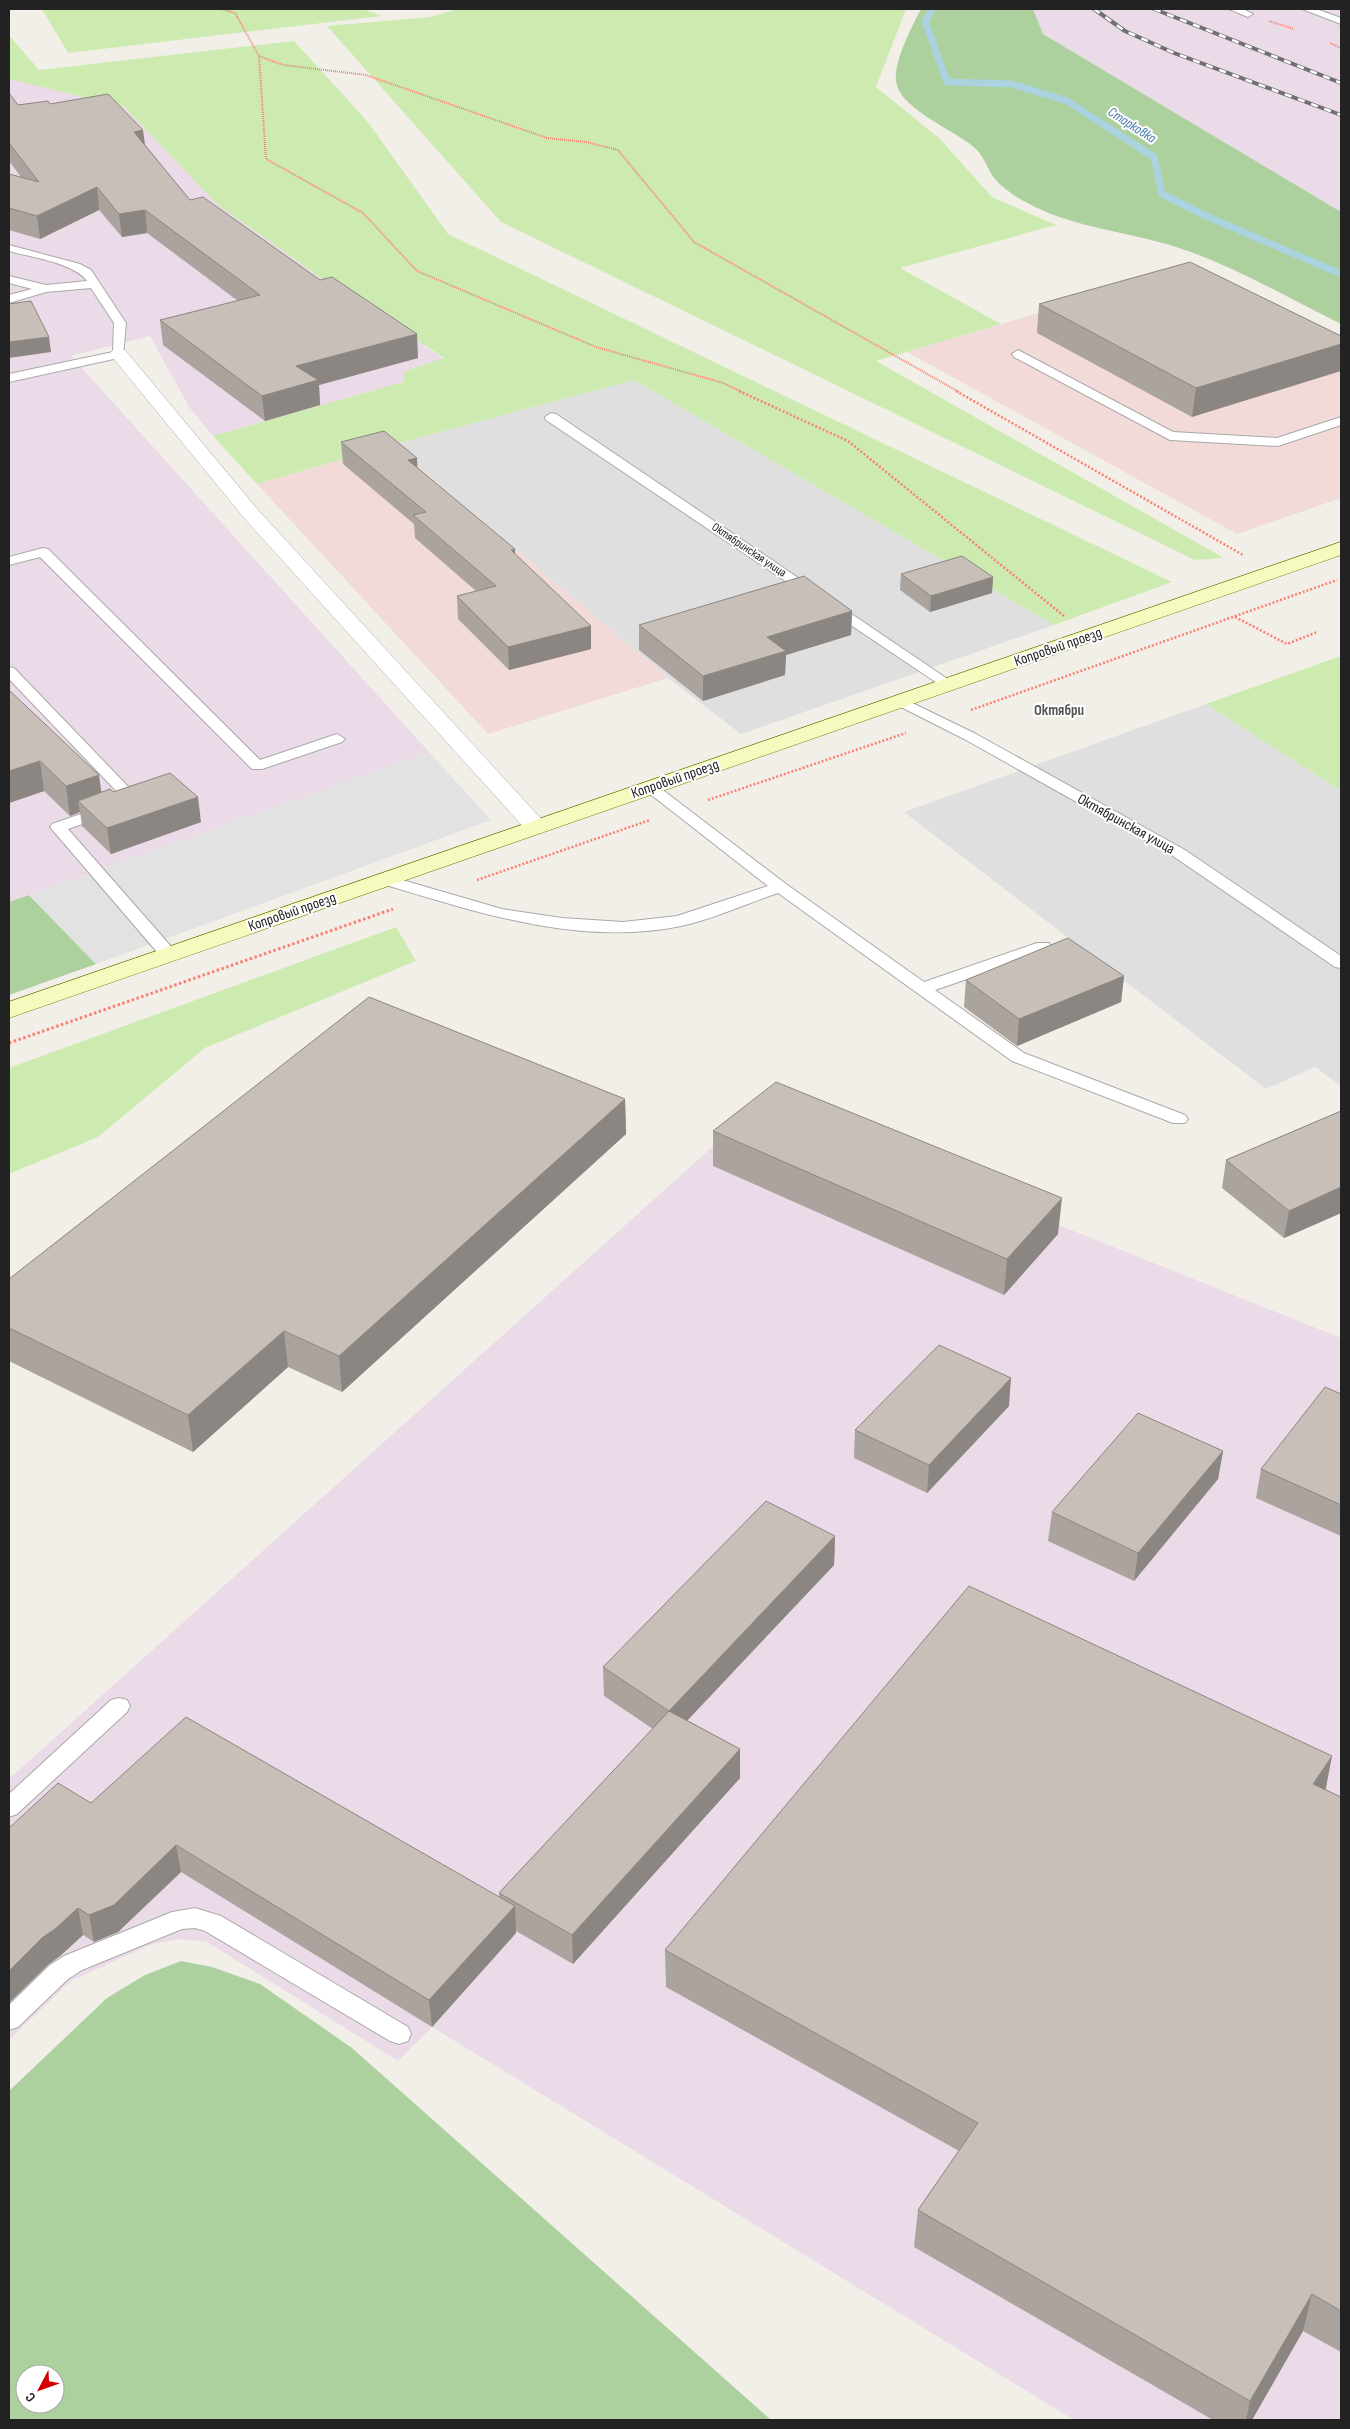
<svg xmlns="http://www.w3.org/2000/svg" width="1350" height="2429" font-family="'Sofia Sans Condensed',sans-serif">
	<rect width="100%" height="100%" fill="#f2efe9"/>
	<g fill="#e0dfdf">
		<polygon points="634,380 1054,625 741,734 668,678 392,445"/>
		<polygon points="1206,704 1341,791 1341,1086 1315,1067 1266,1089 904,812"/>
	</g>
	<g fill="#f2dad9">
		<polygon points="1197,266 1341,335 1341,498 1237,534 907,352"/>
		<polygon points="392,445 668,678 488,734 257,484"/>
	</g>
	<g fill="#ebdbe8">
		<polygon points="1033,9 1341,9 1341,212 1043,34"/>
		<polygon points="9,79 124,107 218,205 341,292 444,359 406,371 403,382 213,436 189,407 150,336 71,356 429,752 9,902"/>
		<polygon points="759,1105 1341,1338 1341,2420 1074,2420 432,2027 398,2061 207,1942 181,1939 152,1944 71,1981 9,2040 9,1779"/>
	</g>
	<g fill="#cdebb0">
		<polygon points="42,9 363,9 382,16 68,53"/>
		<polygon points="458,9 906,9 876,87 940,139 992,197 1056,225 900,268 1001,324 876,361 1224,558 1195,560 501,222 327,26 430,17"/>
		<polygon points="9,35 39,70 294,41 367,121 448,234 1172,582 1054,625 634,380 392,445 257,484 213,436 403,382 405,371 444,358 341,292 218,205 124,107 9,79"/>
		<polygon points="1341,656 1341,791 1206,704"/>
		<polygon points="396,927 416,961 205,1048 98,1137 9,1174 9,1068"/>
	</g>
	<g fill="#add19e" fill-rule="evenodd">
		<path d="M921 9H1033L1043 34 1341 212V324C1286 297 1231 264 1173 246 1127 232 1079 228 1035 207 1021 200 1005 191 995 179 988 170 985 159 977 150 959 131 898 110 896 80 894 61 912 26 921 9Z"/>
		<polygon points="29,895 96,964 9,995 9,902"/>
		<path d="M181 1961 212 1967 260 1984 352 2048 771 2420H9V2091L107 1998 145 1975ZM25 2374H55V2404H25Z"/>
	</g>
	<polygon fill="#e2e2e2" points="429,752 491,820 96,964 29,895"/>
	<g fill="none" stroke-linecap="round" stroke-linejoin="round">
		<polyline stroke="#aad3df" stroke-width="7" points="933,9 925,21 947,82 1012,84 1067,101 1154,157 1162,194 1206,216 1341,274"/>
		<defs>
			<g id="lane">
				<polygon points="1229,9 1243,9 1253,14 1248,17"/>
				<polygon points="1302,9 1316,9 1341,18 1341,24"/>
				<path d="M9 245 80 264 91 270 126 323 123 357 9 382V374L113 352 114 323 91 288 46 292 9 303V295L32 289 9 283V276L46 285 87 281C75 263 30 257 9 251Z"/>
				<polygon points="1018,350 1173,432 1277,438 1341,417 1341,425 1278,446 1170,440 1014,357 1012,354"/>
				<polygon points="551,413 556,414 955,684 948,688 943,687 546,420 545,417"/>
				<polygon points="43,548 48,549 260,760 337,734 345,739 342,742 262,769 252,769 40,557 9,565 9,557"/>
				<polygon points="9,667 14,668 142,801 140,804 68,829 175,951 177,955 175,959 163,959 50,827 52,824 124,799 9,679"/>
				<polygon points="900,697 976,734 1185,850 1341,956 1341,968 1335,967 1173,856 966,740 895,704 893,701 895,698"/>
				<path d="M650 782 655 784 786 884 924 982 1037 943H1049L1051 947 1049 951 935 990 1024 1053 1185 1115 1188 1119 1185 1123H1173L1012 1061 778 893C746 904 713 919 681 926 579 947 476 912 379 883L377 880 379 877 385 875 502 909 562 918 623 922 677 916 768 886 645 790 642 787Z"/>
				<polygon points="119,1698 127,1700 130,1706 127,1712 17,1814 9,1817 9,1794 111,1700"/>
				<polygon points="195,1908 221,1916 408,2027 411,2034 408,2041 399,2044 390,2041 205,1931 195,1928 182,1929 82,1970 68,1979 18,2027 9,2030 9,2005 50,1965 64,1956 172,1912"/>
			</g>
			<polygon id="street" points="119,349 125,350 259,511 544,822 548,827 544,832 536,834 528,832 245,519 113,358 110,354 113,350"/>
			<polygon id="secondary" points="1341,542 1341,555 9,1018 9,1002"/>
		</defs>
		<use href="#lane" stroke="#a9a9a9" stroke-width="2"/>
		<use href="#street" stroke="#a9a9a9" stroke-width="1"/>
		<use href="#secondary" stroke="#707d05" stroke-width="1"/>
		<g stroke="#fa8072" stroke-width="2" stroke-dasharray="1 1" stroke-linecap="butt">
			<polyline points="221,9 235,13 259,56 266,159 363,213 417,271 596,347 723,383 742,392"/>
			<polyline points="1269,21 1294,29"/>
			<polyline points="1330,43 1341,48"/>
			<polyline points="259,56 283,65 366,75 547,138 586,142 618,150 694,242 959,392"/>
		</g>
		<g stroke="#fa8072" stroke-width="2.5" stroke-dasharray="2 2" stroke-linecap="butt">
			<polyline points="739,391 848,441 1064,616"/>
			<polyline points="956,391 1243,555"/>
			<polyline points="1235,617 1287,644 1317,632"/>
			<polyline points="971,710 1337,580"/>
			<polyline points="708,800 906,733"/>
			<polyline points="477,880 650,820"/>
		</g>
		<polyline stroke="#fa8072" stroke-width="3" stroke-dasharray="2.5 2.5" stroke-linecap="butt" points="9,1043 393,909"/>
		<use href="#lane" fill="#fff" fill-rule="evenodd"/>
		<use href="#street" fill="#fff" fill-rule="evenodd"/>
		<use href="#secondary" fill="#f7fabf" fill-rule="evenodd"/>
		<defs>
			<g id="rail">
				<polyline points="1094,9 1125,31 1174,53 1341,115"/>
				<polyline points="1154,9 1341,83"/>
			</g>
		</defs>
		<use href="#rail" stroke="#707070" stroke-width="4"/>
		<use href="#rail" stroke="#fff" stroke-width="2.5" stroke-dasharray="7" stroke-linecap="butt"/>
	</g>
	<g fill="#aba49e">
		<polygon points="9,93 18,105 50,104 145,145 190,200 418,358 319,385 320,405 265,421 163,345 160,320 238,301 147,233 122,237 99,210 40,239 9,230 9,174 21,177 9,161"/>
		<polygon points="1039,304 1341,336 1192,417 1037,333"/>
		<polygon points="341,442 418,468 516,555 591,649 509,670 458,619 457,596 476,591 415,538 414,524 343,464"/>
		<polygon points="901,574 993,577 992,593 930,612 900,590"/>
		<polygon points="852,611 851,635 786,655 785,675 703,701 639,650 639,625"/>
		<polygon points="9,690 101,793 113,792 201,822 111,854 82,826 80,812 70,816 44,791 9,803"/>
		<polygon points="1124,976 1121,1002 1017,1046 964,1007 966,980"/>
		<polygon points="625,1099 626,1134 342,1392 288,1367 193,1452 9,1361 9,1279"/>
		<polygon points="1341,1111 1341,1213 1284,1238 1222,1188 1226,1160"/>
		<polygon points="713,1131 1058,1234 1004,1295 713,1166"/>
		<polygon points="1341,1394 1341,1536 1256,1498 1261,1469"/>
		<polygon points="1009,1406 927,1493 854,1458 855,1430"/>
		<polygon points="1223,1451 1218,1479 1134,1581 1048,1541 1052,1512"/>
		<polygon points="835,1536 834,1565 687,1720 740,1749 740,1778 573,1964 516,1931 516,1933 432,2027 181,1872 118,1932 94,1942 83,1935 60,1956 49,1964 91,1803 499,1897 499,1893 653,1729 604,1696 603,1667"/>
		<polygon points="1325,1789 1341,1797 1341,2352 1303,2331 1252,2420 1213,2420 914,2247 918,2210 959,2151 666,1987 665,1950"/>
	</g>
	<g fill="#8b8681">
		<polygon points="143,130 146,152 134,132"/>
		<polygon points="97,187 99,210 40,239 37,216"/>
		<polygon points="145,210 147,233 122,237 119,214"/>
		<polygon points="417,334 418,358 319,385 320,405 265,421 262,396 296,366"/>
		<polygon points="49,337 51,352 9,358 9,342"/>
		<polygon points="1341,344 1341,371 1192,417 1196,388"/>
		<polygon points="417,458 418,480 408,460"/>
		<polygon points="515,549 516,572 511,550"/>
		<polygon points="993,577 992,593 930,612 931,596"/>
		<polygon points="852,611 851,635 786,655 785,675 703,701 703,676 767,637"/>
		<polygon points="591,626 591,649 509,670 508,647"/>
		<polygon points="40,761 44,791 9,803 9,771"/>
		<polygon points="99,775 103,804 78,801 80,812 70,816 66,786"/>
		<polygon points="198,797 201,822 111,854 107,828"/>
		<polygon points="1124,976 1121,1002 1017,1046 1019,1019"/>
		<polygon points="625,1099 626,1134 342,1392 339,1356"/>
		<polygon points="1341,1187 1341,1213 1284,1238 1289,1211"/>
		<polygon points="1062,1198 1058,1234 1004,1295 1007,1259"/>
		<polygon points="284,1331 288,1367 193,1452 188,1415"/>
		<polygon points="1011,1378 1009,1406 927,1493 929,1465"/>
		<polygon points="1223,1451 1218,1479 1134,1581 1138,1553"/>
		<polygon points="835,1536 834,1565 669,1740 669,1711"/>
		<polygon points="740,1749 740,1778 573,1964 572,1935"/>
		<polygon points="1332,1756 1325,1793 1313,1784"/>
		<polygon points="176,1845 181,1872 118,1932 94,1942 89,1915"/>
		<polygon points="515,1906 516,1933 432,2027 429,2000"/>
		<polygon points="78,1908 83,1935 60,1956 49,1964 9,2003 9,1971 43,1937"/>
		<polygon points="1312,2294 1303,2331 1252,2420 1246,2420 1250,2401"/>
	</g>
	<g fill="#c7bfb8" stroke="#8b8681">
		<polygon points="9,93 18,105 48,101 50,104 108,94 143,130 134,132 190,200 203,197 320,280 332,277 417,334 296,366 318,380 262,396 160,320 260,295 145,210 119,214 97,187 37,216 9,208 9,174 39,182 9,143"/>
		<polygon points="1190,262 1341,336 1341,344 1196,388 1039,304"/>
		<polygon points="31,301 49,337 9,342 9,304"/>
		<polygon points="384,431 417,458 408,460 515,549 511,550 591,626 508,647 457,596 496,586 413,515 426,512 341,442"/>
		<polygon points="962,556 993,577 931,596 901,574"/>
		<polygon points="804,576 852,611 767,637 786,651 703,676 639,625"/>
		<polygon points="9,690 99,775 66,786 40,761 9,771"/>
		<polygon points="170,773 198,797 107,828 78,801 110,789 113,792"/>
		<polygon points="1068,938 1124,976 1019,1019 966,980"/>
		<polygon points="369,997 625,1099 339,1356 284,1331 188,1415 9,1328 9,1279"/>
		<polygon points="776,1082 1062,1198 1007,1259 713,1131"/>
		<polygon points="1341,1111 1341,1187 1289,1211 1226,1160"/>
		<polygon points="939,1345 1011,1378 929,1465 855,1430"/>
		<polygon points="1325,1387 1341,1394 1341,1505 1261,1469"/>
		<polygon points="1138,1413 1223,1451 1138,1553 1052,1512"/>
		<polygon points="766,1501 835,1536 669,1711 603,1667"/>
		<polygon points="969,1586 1332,1756 1313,1784 1341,1797 1341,2311 1312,2294 1250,2401 918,2210 978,2123 665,1950"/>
		<polygon points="669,1711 740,1749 572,1935 499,1893"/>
		<polygon points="186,1717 515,1906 429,2000 176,1845 114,1905 89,1915 78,1908 55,1929 43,1937 9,1971 9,1828 58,1783 91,1803"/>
	</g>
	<g text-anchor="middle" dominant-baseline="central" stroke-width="4" stroke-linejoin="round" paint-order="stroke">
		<g font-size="12" fill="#222" stroke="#fff">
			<text transform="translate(749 550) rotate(34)">Октябринская улица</text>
		</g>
		<g font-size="14" font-style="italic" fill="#4a7aab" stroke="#fff">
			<text transform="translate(1132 125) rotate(33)">Старковка</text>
		</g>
		<g font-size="15" fill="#222" stroke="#fff">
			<text transform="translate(1058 647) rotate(-19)">Копровый проезд</text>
			<text transform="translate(675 779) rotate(-19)">Копровый проезд</text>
			<text transform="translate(1126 824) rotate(29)">Октябринская улица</text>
			<text transform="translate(292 912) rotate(-19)">Копровый проезд</text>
		</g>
		<g font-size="15" font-weight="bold" fill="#555" stroke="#fff">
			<text x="1059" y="710">Октябри</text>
		</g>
	</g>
	<rect width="1350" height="2429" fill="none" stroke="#222222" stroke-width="20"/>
	<g transform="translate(40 2389) rotate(229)"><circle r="24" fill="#ffffff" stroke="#a7a7a7"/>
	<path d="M0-4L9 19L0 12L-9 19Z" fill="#d40000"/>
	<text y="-8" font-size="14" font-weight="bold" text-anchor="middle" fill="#222222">С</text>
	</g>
</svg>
